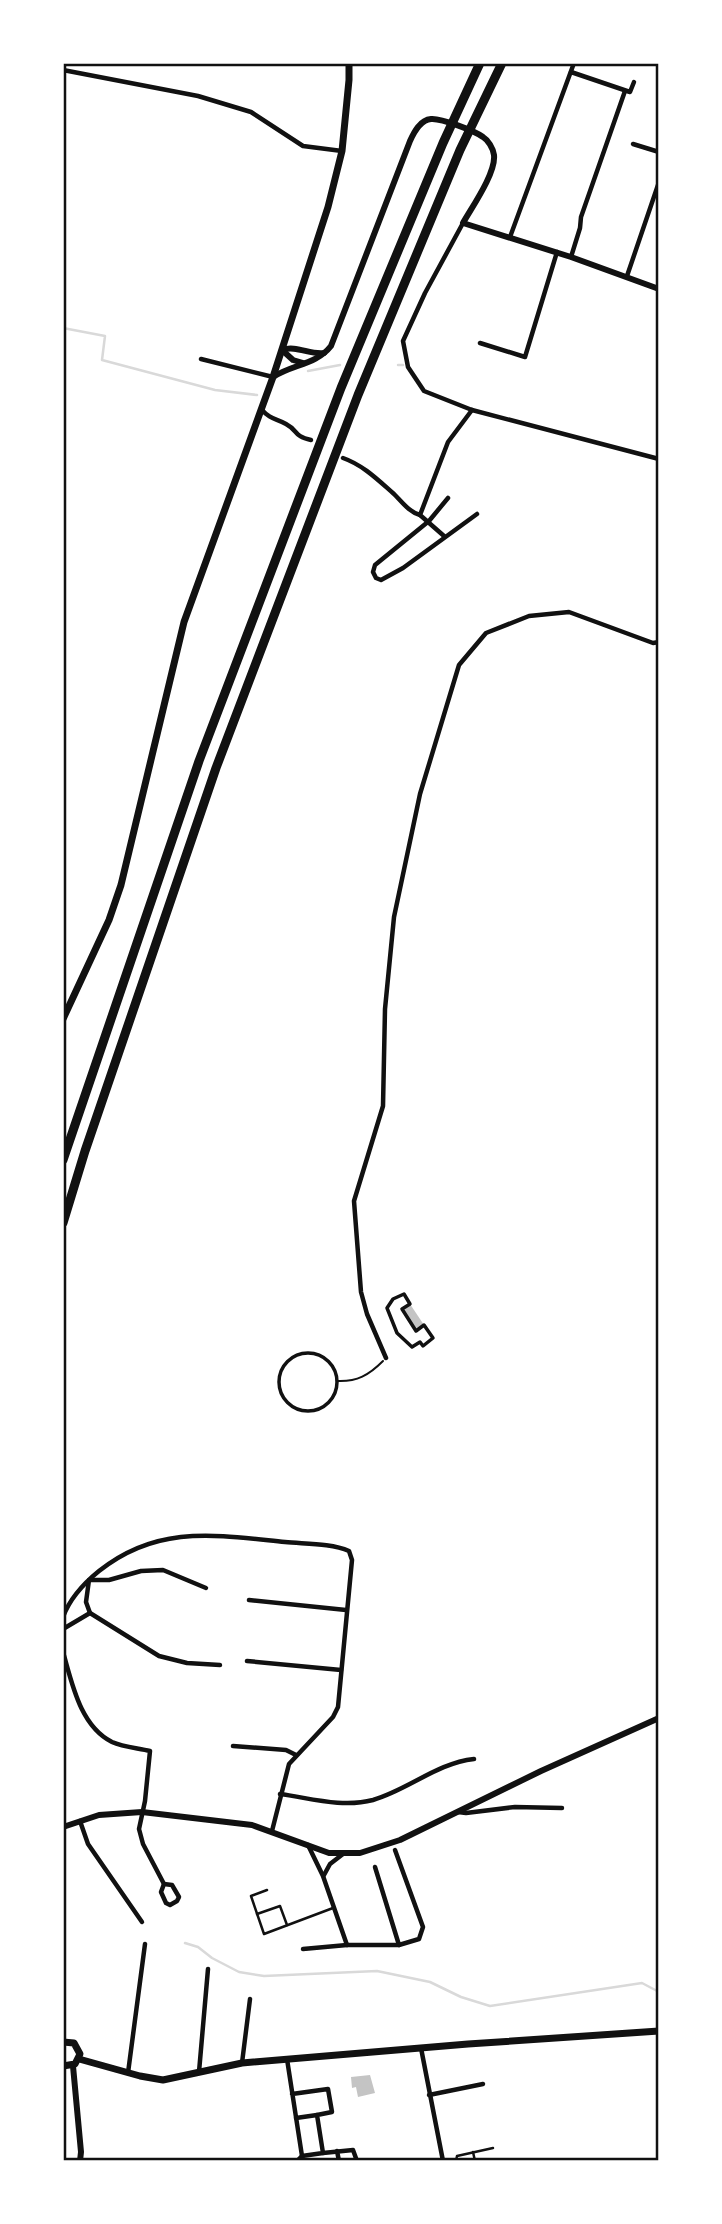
<svg xmlns="http://www.w3.org/2000/svg" width="722" height="2224" font-family="'Fira Sans Condensed',sans-serif">
	<rect width="100%" height="100%" fill="#fff"/>
	<g fill="none" stroke-linecap="round" stroke-linejoin="round">
		<g stroke="#d9d9d9" stroke-width="2.5">
			<polyline points="63,328 105,336 102,360 215,390 257,395"/>
			<polyline points="398,365 403,365"/>
			<polyline points="308,371 340,365"/>
			<polyline points="185,1943 198,1947 212,1958 239,1972 264,1976 377,1971 430,1982 461,1997 490,2006 642,1983 659,1992"/>
		</g>
	</g>
	<g fill="#c4c4c4">
		<polygon points="410,1304 424,1325 416,1331 402,1309"/>
		<polygon points="370,2075 375,2093 358,2097 356,2087 352,2088 351,2077"/>
	</g>
	<g fill="none" stroke-linecap="round" stroke-linejoin="round">
		<path stroke="#111" stroke-width="2" d="M337 1381C357 1382 369 1375 383 1361"/>
		<g stroke="#111" stroke-width="2.5">
			<polyline points="267,1890 251,1896 264,1934 333,1908"/>
			<polyline points="257,1914 280,1906 287,1925"/>
			<polyline points="473,2152 475,2161"/>
			<polyline points="456,2161 457,2156 493,2148"/>
		</g>
		<g stroke="#111" stroke-width="3.5">
			<polygon points="404,1294 410,1304 402,1309 416,1331 424,1325 433,1338 423,1346 420,1342 412,1347 397,1333 387,1308 393,1299"/>
			<circle cx="308" cy="1382" r="29"/>
		</g>
		<g stroke="#111" stroke-width="4.5">
			<polyline points="63,70 198,96 251,112 303,146 342,151"/>
			<polyline points="571,72 630,92 634,82"/>
			<polyline points="633,144 659,152"/>
			<polyline points="463,223 425,293 403,341 408,367 424,391 472,410 659,459"/>
			<polyline points="510,237 574,63"/>
			<polyline points="571,257 580,228 581,217 625,91"/>
			<polyline points="627,276 659,182"/>
			<polyline points="480,343 525,357 557,252"/>
			<polyline points="201,359 273,377"/>
			<path d="M261 409C271 420 275 418 286 424 299 431 293 436 311 440"/>
			<path d="M343 458C363 465 378 480 394 494 402 502 409 512 420 515"/>
			<polyline points="448,498 429,521 375,565 373,572 376,578 381,580 403,568 477,514"/>
			<polyline points="444,536 420,515 448,442 472,410"/>
			<polyline points="386,1358 367,1314 361,1292 354,1201 383,1106 385,1009 394,917 420,794 459,665 486,633 529,616 569,612 653,643 659,642"/>
			<polyline points="206,1588 163,1570 141,1571 109,1580 89,1580 86,1602 90,1613 159,1656 187,1663 220,1665"/>
			<polyline points="249,1600 346,1610"/>
			<path d="M63 1617C70 1598 83 1584 99 1571 158 1524 216 1535 285 1542 304 1544 331 1543 349 1551L352 1560 338 1707 333 1717 289 1764 272 1831"/>
			<polyline points="63,1629 90,1613"/>
			<path d="M63 1652C72 1683 80 1726 112 1742 123 1747 137 1748 150 1751L145 1801 139 1829 143 1844 164 1884"/>
			<polyline points="247,1661 341,1670"/>
			<polyline points="233,1746 286,1750 296,1755"/>
			<path d="M280 1794C310 1798 342 1808 373 1800 408 1790 437 1763 474 1759"/>
			<polyline points="458,1812 466,1813 515,1807 562,1808"/>
			<polyline points="80,1821 88,1844 142,1922"/>
			<polyline points="308,1845 323,1876 347,1945"/>
			<polyline points="375,1867 399,1945"/>
			<polyline points="324,1875 330,1864 343,1854"/>
			<polygon points="164,1884 172,1885 179,1897 177,1901 170,1905 166,1903 161,1892"/>
			<polyline points="303,1949 347,1945 399,1945 419,1939 423,1927 395,1850"/>
			<polyline points="421,2048 443,2161"/>
			<polyline points="287,2059 302,2156 323,2153 317,2115 332,2112 328,2089 292,2094"/>
			<polyline points="242,2063 250,1999"/>
			<polyline points="199,2072 208,1969"/>
			<polyline points="128,2073 145,1944"/>
			<polyline points="429,2095 483,2084"/>
			<polyline points="296,2118 317,2115"/>
			<polyline points="337,2151 339,2161"/>
			<polyline points="323,2153 353,2150 357,2161"/>
			<polyline points="297,2161 302,2156"/>
		</g>
		<g stroke="#111" stroke-width="6">
			<path d="M282 350C296 345 310 355 324 353"/>
			<polyline points="282,350 293,360 303,363"/>
			<path d="M273 377C293 364 316 365 331 346L410 141C414 132 420 120 431 119 441 118 475 131 483 137 488 140 493 148 494 155 496 173 472 207 463 223L571 257 659 289"/>
			<polyline points="63,1827 99,1815 142,1812 252,1825 329,1853 360,1853 400,1840 541,1771 659,1718"/>
			<polyline points="73,2066 81,2152 80,2161"/>
		</g>
		<g stroke="#111" stroke-width="7">
			<polyline points="63,1019 109,920 121,885 184,622 273,377 328,207 342,151 349,80 349,63"/>
			<polyline points="63,2042 74,2043 80,2054 75,2064 63,2066"/>
			<polyline points="79,2059 140,2076 163,2080 242,2063 468,2044 659,2031"/>
		</g>
		<g stroke="#111" stroke-width="9">
			<polyline points="63,1160 199,761 341,388 443,143 480,63"/>
			<polyline points="63,1223 85,1151 216,768 358,395 460,150 502,63"/>
		</g>
	</g>
	<rect width="722" height="2224" fill="none" stroke="#ffffff" stroke-width="130"/>
	<rect x="65" y="65" width="592" height="2094" fill="none" stroke="#111" stroke-width="2.5"/>
</svg>
